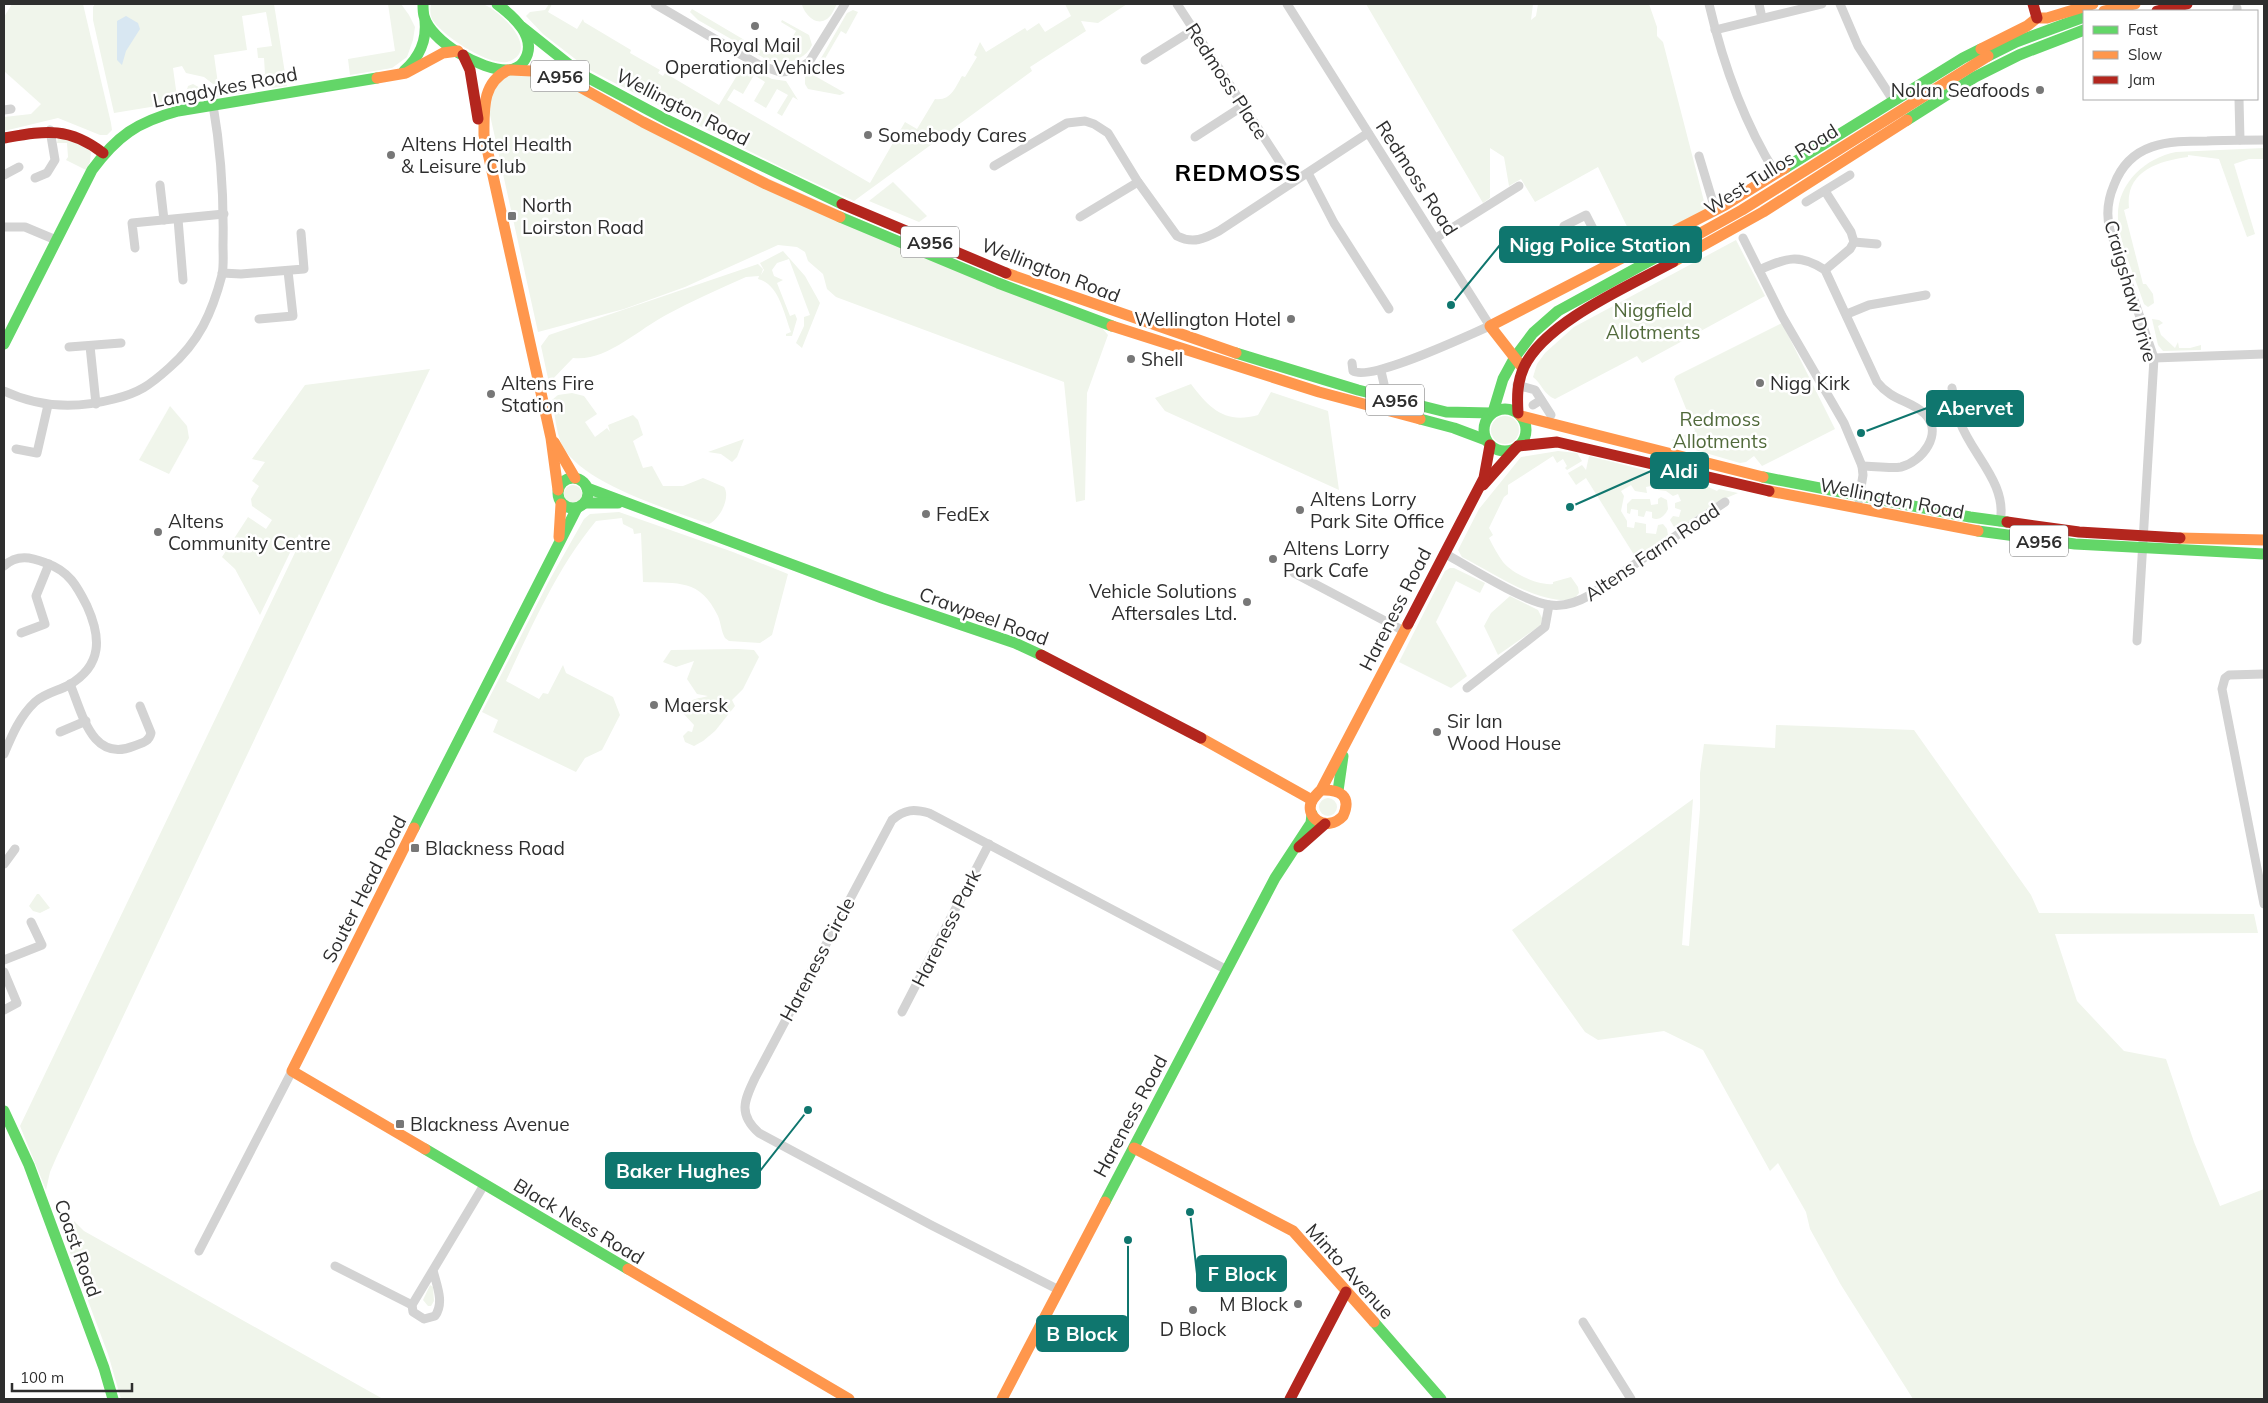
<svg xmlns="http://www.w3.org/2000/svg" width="2268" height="1403" font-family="Mulish,sans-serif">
	<rect width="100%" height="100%" fill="#fff"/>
	<g fill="#f0f5eb">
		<polygon points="12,4 83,4 111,123 112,130 107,135 100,135 58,118 4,131 4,117 31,114 41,104 4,71 4,17"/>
		<polygon points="95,4 274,4 287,86 272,88 262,75 265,74 264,58 258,58 257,48 272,46 266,12 242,16 247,50 214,55 218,84 213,84 204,77 186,73 182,66 173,68 177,97 175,103 114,113 93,20 93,7"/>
		<polygon points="388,4 401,4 409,15 415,27 413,40 407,57 392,68 350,75 348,59 395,51"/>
		<path d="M431 4C442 4 476 1 485 5 500 11 540 49 510 61 492 69 441 35 432 19 430 14 430 9 431 4Z"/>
		<path d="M549 4H552L548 12 577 29 583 19 584 22 631 50 630 53 660 70 658 73 663 76 665 73 719 105 744 64 772 79 786 81 798 100 793 97 782 116 777 113 788 95 777 89 766 108 754 101 765 82 754 75 743 94 734 89 727 100 870 183 905 122 917 129 935 99C951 101 955 88 962 76L965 77 977 57 974 55 980 42 986 52 1025 28 1027 31 1039 23 1045 32 1071 16 1065 4H1127L1098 23 1081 21 1086 31 1030 67 1032 71 854 201 785 169 607 79 588 69 589 66 584 63 583 65 543 34 526 16 530 12 545 10Z"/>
		<path d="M802 4H837C834 9 831 18 825 20 815 26 803 12 802 4Z"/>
		<polygon points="1366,4 1533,4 1531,20 1536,16 1538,4 1649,4 1657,27 1657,36 1663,42 1706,209 1636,245 1598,167 1535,202 1521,179 1509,186 1504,157 1490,148 1490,198 1483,203"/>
		<path d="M692 9 763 51 765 48 776 54 780 48 785 50 796 31 781 22 782 20 809 35 812 45C805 61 784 65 769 61L698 20 690 12Z"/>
		<polygon points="853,10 858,12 846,34 841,31 815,76 845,93 840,95 808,89 805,84 805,77 816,67 847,13"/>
		<polygon points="534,69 643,122 1102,328 1108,335 1087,393 1085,500 1076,502 1064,382 836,297 827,289 823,274 808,261 805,252 797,247 778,245 685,287 624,309 538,332 490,115 491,84 493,81"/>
		<polygon points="193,84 213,95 256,91 193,101 186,93 188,86"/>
		<polygon points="61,136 85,145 91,152 90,162 86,170 66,160 68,157 67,143 57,143 58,137"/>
		<path d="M2264 148V159H2249L2234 164 2255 234 2247 237 2219 159 2188 155V157C2157 161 2125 172 2129 208L2124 210 2143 284H2146L2153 294 2154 303 2148 307 2144 304C2136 280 2119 242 2118 219 2116 184 2145 158 2176 152Z"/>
		<polygon points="893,182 927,216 919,222 869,201"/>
		<path d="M1736 240 1765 296 1642 363 1637 356 1555 399C1544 395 1542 384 1533 377L1537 364 1545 353 1574 327Z"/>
		<path d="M783 251 805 276 820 303 802 348 796 343 804 326V317L810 315 789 259 777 263 772 270 774 276 783 280 777 283 790 316 795 314 797 319 792 336H786V334L791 332C784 314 779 284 758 279L759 276 746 277C719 289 692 301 666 315 639 329 606 362 573 358L549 383 541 346 549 335 758 264 763 269 761 275 764 270 760 263Z"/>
		<polygon points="2152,319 2159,320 2163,323 2158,326 2161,335 2175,348 2178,342 2179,348 2190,348 2201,345 2201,350 2163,351 2158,345"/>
		<polygon points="1782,323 1835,429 1762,466 1754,456 1746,462 1740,463 1685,447 1671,440 1695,431 1674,379 1676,376"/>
		<polygon points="430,369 57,1156 50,1172 46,1190 20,1126 302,538 299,534 260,615 235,569 222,557 248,517 266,529 272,520 252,506 251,499 259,486 252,481 265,462 252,459 305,385"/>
		<path d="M1191 384C1210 409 1225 424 1258 415L1271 392 1328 411 1339 490 1165 411 1155 398Z"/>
		<path d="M572 393 584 396 597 414 585 422 595 437 607 428 610 432 608 425 633 415 638 420 643 435 633 441 643 468 652 466 663 486H683L703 478 724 487C731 497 720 519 709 524 669 509 582 484 562 445 556 432 555 414 552 400L558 395Z"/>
		<polygon points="170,406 187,426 189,438 169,474 139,460"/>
		<circle cx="1505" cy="430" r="14"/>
		<polygon points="744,439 737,457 732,462 721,454 708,452"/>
		<path d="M1558 451 1577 453 1582 461 1567 470 1565 468 1567 466 1563 459 1557 463 1553 456 1508 485V494L1504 497 1489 528 1493 535 1489 538C1493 546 1498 555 1503 562 1513 574 1539 586 1553 584V582L1571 577 1578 587 1579 593 1573 600C1536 604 1494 573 1462 557L1458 550 1479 509 1521 457Z"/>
		<polygon points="1589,456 1704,485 1717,491 1719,489 1738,493 1717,502 1680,527 1674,527 1670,520 1673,516 1679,517 1681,510 1675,508 1675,503 1681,501 1678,494 1673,496 1666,491 1658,490 1656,485 1646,487 1647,493 1635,491 1631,485 1621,491 1624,496 1621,511 1627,521 1627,527 1634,528 1635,522 1646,524 1646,533 1656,534 1658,525 1663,524 1667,529 1668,535 1636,558 1586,478 1576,485 1568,473 1582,465 1586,470"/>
		<circle cx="573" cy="494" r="9"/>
		<path d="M1661 497 1667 500 1668 509C1665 516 1659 521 1652 518V512L1646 511 1644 517 1638 516V510L1631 509 1630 514 1627 513V504L1632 499H1650L1651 505 1658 504V499Z"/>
		<path d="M619 512 733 552 788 574 772 635 760 643 729 641 725 638C721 631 721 623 718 616 700 578 678 584 643 582L641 533 634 534 633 529 623 524 622 518 596 521C557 568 532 626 506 681L539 699 543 693 548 694 563 665 566 673 613 697 620 715 602 750 585 758 576 772 493 732 498 720 482 712 549 581 584 519 590 514Z"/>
		<polygon points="1450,568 1454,568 1485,583 1480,593 1456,581 1436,622 1467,676 1451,688 1399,662 1445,571"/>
		<polygon points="1510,596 1538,610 1542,618 1541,625 1498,655 1484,626 1491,613"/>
		<path d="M738 649 754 650 759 657 743 689 732 700 735 706 715 731 703 741 694 746 685 742 683 736 688 731 692 732 694 725 683 713C689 697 694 700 708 696L697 694 687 679 694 661 676 667 663 662 671 650Z"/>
		<polygon points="1776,725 1914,730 2031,895 2039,913 2254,914 2258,933 2055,934 2077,1001 2124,1051 2166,1059 2194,1142 2220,1206 2264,1189 2264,1399 1913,1399 1841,1285 1810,1229 1806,1212 1778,1163 1770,1171 1703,1050 1664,1031 1598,1040 1585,1032 1512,930 1693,799 1682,945 1689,946 1700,809 1700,773 1704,744 1775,748"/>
		<circle cx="1328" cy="807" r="9"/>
		<polygon points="37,894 39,894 50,908 40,913 33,911 29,906"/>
		<polygon points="74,1221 84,1231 383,1399 121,1399 108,1354 69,1250"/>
		<polygon points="430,1285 433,1287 434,1301 431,1306 428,1306 423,1300"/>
	</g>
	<polygon fill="#d8e7f2" points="126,16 138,23 140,29 126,51 122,65 117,60 117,21"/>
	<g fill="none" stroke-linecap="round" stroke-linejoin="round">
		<g stroke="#d3d3d3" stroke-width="9">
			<polyline points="655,4 759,65 780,72 794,71 809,62 845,4"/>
			<polyline points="1177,4 1293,182"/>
			<path d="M1287 4 1490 326C1468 335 1371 382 1353 371L1352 363"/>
			<path d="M1709 4C1723 64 1743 121 1776 174"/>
			<polyline points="1759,4 1762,18"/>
			<polyline points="1840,4 1858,46 1893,100"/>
			<polyline points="2237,8 2237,11"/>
			<polyline points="1715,30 1822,4"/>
			<polyline points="1145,60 1193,30"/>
			<polyline points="2239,99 2240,140"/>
			<polyline points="4,110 11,109"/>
			<polyline points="1195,137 1243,106"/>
			<polyline points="1699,156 1715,209"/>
			<path d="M994 166 1067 123 1085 121 1094 124 1108 133 1138 182 1177 236C1193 244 1204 239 1219 231L1368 133"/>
			<polyline points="1308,173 1334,223 1389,309"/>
			<polyline points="4,175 19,167"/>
			<polyline points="35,178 47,173 55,160 50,130"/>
			<polyline points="160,185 164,220"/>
			<polyline points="1806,202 1850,175"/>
			<polyline points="1080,217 1138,182"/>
			<polyline points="178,219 183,280"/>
			<polyline points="1564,226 1586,215 1611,264"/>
			<polyline points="4,227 25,227 56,240"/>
			<polyline points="1436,238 1519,186"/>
			<polyline points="1743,238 1782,316 1844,423 1862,466 1863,475 1859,500"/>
			<polyline points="1854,242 1877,244"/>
			<polyline points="135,248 132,223 224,214"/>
			<path d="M1759 270C1786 258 1799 253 1825 270L1877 382C1892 401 1910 400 1925 414 1944 433 1922 462 1901 467 1891 469 1873 466 1862 466"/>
			<polyline points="1825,270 1850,249 1854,242 1851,232 1825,191"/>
			<polyline points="222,273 241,274 304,269 301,233"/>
			<polyline points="1847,314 1869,305 1926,295"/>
			<polyline points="259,319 293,316 288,271"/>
			<polyline points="90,346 96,404"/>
			<polyline points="69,347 121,343"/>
			<polyline points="2154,358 2264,354"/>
			<polyline points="1381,371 1384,384"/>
			<polyline points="1517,385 1535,390 1551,415"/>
			<path d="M1952 388C1954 399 1956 412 1960 422 1972 455 2008 484 2000 522"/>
			<path d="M4 391C40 408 76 409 114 399 139 393 150 385 169 368 199 342 212 313 222 275 224 265 223 254 223 245 224 198 221 151 213 105"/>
			<polyline points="1533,405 1541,400"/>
			<polyline points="16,449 37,453 48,405"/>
			<path d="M1444 553C1467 566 1526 603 1550 605 1565 607 1578 602 1590 595L1725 502"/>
			<path d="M4 566C17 554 31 557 46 563 69 571 77 586 87 606 101 637 103 665 69 685 58 691 45 693 35 702 20 716 12 735 4 754"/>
			<polyline points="1294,573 1404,631"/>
			<polyline points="21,633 45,624 36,596 49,564"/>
			<path d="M2137 641 2154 358 2110 230C2106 215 2108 199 2114 185 2130 142 2168 141 2207 141 2226 140 2245 140 2264 140"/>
			<polyline points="2264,674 2229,675 2225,678 2222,689 2264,904"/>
			<path d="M70 684C83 715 92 763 134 746 142 743 149 742 151 733L140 706"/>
			<polyline points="1467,688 1545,627 1549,605"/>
			<polyline points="60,732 86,721"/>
			<polyline points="4,864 15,849"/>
			<polyline points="4,960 42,945 31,922"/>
			<polyline points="4,972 17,1003 4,1010"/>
			<polyline points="902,1012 989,844"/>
			<polyline points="199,1251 292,1071"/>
			<polyline points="335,1266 412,1305"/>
			<path d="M433 1270C436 1284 445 1302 435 1316L424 1319 413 1312 412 1305 484 1185"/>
			<path d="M1059 1290 931 1225 759 1133C738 1114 744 1101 755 1078L892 820C905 809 914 809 929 813 1029 865 1127 918 1227 970"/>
			<polyline points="1583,1322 1631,1399"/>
		</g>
		<g stroke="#63d668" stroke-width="11">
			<path d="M423 4C423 8 423 12 424 16 431 42 482 71 508 70 514 70 521 66 524 61 539 38 513 16 497 4"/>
			<polyline points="522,27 581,74 667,120 842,204"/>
			<polyline points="1988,56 2016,42 2084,17"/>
			<path d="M404 71C419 58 427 40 425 20"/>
			<polyline points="1907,120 1975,77 2019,55 2084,30"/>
			<polyline points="1785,168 1963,58 1981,49"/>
			<polyline points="840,217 998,283 1112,326"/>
			<path d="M4 344 92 170C117 136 137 122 178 111L377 78"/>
			<polyline points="1236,353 1358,390 1446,412 1491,413"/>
			<circle cx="1505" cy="430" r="21"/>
			<polyline points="1493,412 1503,379 1515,357 1533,333 1558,311 1697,235"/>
			<polyline points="1420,419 1454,428 1486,440"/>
			<polyline points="1763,477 1970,517 2007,522"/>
			<circle cx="573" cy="493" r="15"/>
			<polyline points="587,488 882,598 1015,643 1041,655"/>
			<polyline points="585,503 618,503"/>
			<polyline points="1978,531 2075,544 2264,554"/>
			<polyline points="1338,791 1343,756"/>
			<polyline points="414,828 577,508"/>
			<polyline points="4,1111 29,1165 104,1368 113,1399"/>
			<polyline points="425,1149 628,1269"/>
			<polyline points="1105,1202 1275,878 1311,823 1312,814"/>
			<polyline points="1374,1322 1441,1399"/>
		</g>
		<g stroke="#ff974d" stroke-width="11">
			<polyline points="2104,11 2135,4"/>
			<polyline points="1981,49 2027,26 2037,18 2047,18 2093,4"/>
			<path d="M508 70C482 83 484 109 484 135L551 438 558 490"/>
			<polyline points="511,70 553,72 643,122 766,184 840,217"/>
			<polyline points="377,78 406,73 443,53 458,51"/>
			<polyline points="1697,235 1742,210 1988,56"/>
			<polyline points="1673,262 1763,212 1907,120"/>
			<polyline points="1006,273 1236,353"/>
			<polyline points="1112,326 1319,392 1420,419"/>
			<polyline points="1522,367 1490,326 1725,205 1785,168"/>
			<polyline points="1521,416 1763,477"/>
			<polyline points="554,442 575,478"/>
			<polyline points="1769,491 1978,531"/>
			<polyline points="559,537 561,504"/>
			<polyline points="2180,538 2264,540"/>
			<polyline points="1201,738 1312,800"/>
			<path d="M1321 790C1340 789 1352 796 1343 816 1326 834 1302 816 1313 799 1315 796 1318 793 1321 790L1408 624"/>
			<polyline points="414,828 292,1071 425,1149"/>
			<polyline points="1134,1148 1293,1231 1374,1322"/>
			<polyline points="628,1269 849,1399"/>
			<polyline points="1002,1399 1105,1202"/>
		</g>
		<g stroke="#b3261e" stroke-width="11">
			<polyline points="2033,4 2037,18"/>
			<polyline points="2157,11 2187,4"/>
			<polyline points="463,55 470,70 478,119"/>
			<path d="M4 138C45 131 68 126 103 153"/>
			<polyline points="842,204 1006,273"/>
			<path d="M1518 413C1517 397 1517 382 1524 367 1545 322 1629 286 1673 262"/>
			<polyline points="1518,446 1557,442 1769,491"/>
			<polyline points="1483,485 1516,448"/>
			<polyline points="2007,522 2079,532 2180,538"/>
			<polyline points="1408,624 1484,478 1490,445"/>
			<polyline points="1041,655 1201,738"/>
			<polyline points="1299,847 1325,824"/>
			<polyline points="1290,1399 1346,1292"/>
		</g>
	</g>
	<g fill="#777" stroke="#fff" stroke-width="2">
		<circle cx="755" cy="26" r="5"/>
		<circle cx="2040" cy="90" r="5"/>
		<circle cx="868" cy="135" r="5"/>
		<circle cx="391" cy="155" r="5"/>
		<rect x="507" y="211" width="10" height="10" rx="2.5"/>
		<circle cx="1291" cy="319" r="5"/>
		<circle cx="1131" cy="359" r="5"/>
		<circle cx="1760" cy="383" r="5"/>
		<circle cx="491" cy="394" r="5"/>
		<circle cx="1300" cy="510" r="5"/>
		<circle cx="926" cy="514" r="5"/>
		<circle cx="158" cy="532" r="5"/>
		<circle cx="1273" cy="559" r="5"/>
		<circle cx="1247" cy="602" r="5"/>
		<circle cx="654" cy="705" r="5"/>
		<circle cx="1437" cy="732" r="5"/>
		<rect x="410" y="843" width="10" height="10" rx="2.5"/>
		<rect x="395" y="1119" width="10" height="10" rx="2.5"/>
		<circle cx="1298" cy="1304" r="5"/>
		<circle cx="1193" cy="1310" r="5"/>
	</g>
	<g text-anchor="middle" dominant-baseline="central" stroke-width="5" stroke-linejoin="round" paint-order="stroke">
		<g fill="#fff" stroke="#6d6d6d" stroke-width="1">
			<rect x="531" y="60.5" width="58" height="31" rx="4"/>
			<rect x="901" y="226.5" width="58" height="31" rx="4"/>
			<rect x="1366" y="384.5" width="58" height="31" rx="4"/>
			<rect x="2010" y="525.5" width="58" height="31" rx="4"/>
		</g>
		<g font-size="18" font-weight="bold" fill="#2e2e2e">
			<text x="560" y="76">A956</text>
			<text x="930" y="242">A956</text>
			<text x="1395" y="400">A956</text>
			<text x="2039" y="541">A956</text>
		</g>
		<g font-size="19" fill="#2e2e2e" stroke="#fff" text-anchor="start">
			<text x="755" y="45" text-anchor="middle">Royal Mail<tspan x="755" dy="22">Operational Vehicles</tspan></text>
			<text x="2030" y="90" text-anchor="end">Nolan Seafoods</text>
			<text x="878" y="135">Somebody Cares</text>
			<text x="401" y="144">Altens Hotel Health<tspan x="401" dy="22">&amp; Leisure Club</tspan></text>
			<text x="522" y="205">North<tspan x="522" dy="22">Loirston Road</tspan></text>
			<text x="1281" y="319" text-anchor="end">Wellington Hotel</text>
			<text x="1141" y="359">Shell</text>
			<text x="501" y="383">Altens Fire<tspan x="501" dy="22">Station</tspan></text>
			<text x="1770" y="383">Nigg Kirk</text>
			<text x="1310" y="499">Altens Lorry<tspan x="1310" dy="22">Park Site Office</tspan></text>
			<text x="936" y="514">FedEx</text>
			<text x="168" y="521">Altens<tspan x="168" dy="22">Community Centre</tspan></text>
			<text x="1283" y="548">Altens Lorry<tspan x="1283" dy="22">Park Cafe</tspan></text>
			<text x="1237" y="591" text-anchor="end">Vehicle Solutions<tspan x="1237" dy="22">Aftersales Ltd.</tspan></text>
			<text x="664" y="705">Maersk</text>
			<text x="1447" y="721">Sir Ian<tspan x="1447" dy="22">Wood House</tspan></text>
			<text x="425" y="848">Blackness Road</text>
			<text x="410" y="1124">Blackness Avenue</text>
			<text x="1288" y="1304" text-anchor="end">M Block</text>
			<text x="1193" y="1329" text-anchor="middle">D Block</text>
		</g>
		<g font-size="19" fill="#2e2e2e" stroke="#fff">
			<text transform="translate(1227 81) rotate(57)">Redmoss Place</text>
			<text transform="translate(225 87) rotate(-11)">Langdykes Road</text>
			<text transform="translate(683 107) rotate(27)">Wellington Road</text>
			<text transform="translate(1771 169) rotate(-32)">West Tullos Road</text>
			<text transform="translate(1417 178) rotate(57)">Redmoss Road</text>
			<text transform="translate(1051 270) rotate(21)">Wellington Road</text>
			<text transform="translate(2131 291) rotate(74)">Craigshaw Drive</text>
			<text transform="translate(1892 498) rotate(11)">Wellington Road</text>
			<text transform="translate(1652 552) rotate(-34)">Altens Farm Road</text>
			<text transform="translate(1395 609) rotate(-63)">Hareness Road</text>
			<text transform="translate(984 616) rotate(20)">Crawpeel Road</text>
			<text transform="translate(364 889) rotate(-63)">Souter Head Road</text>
			<text transform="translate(946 928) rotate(-63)">Hareness Park</text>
			<text transform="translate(817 959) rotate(-62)">Hareness Circle</text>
			<text transform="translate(1130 1116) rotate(-62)">Hareness Road</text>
			<text transform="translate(579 1221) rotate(31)">Black Ness Road</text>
			<text transform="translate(78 1248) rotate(70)">Coast Road</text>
			<text transform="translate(1350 1271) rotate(48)">Minto Avenue</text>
		</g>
		<g font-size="19" fill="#516a3b" stroke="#fff">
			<text x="1653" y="310">Niggfield<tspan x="1653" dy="22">Allotments</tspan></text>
			<text x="1720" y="419">Redmoss<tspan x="1720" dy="22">Allotments</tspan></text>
		</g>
		<g font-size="24" font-weight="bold" letter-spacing="1" fill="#000" stroke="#fff">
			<text x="1238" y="172">REDMOSS</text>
		</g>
	</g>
	<path fill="none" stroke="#0f766e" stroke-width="2" d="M1451 305L1500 245M1861 433L1927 408M1570 507L1651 471M808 1110L760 1171M1190 1212L1197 1274M1128 1240L1128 1334"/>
	<g fill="#0f766e" stroke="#fff" stroke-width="2">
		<circle cx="1451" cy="305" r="5"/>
		<circle cx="1861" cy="433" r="5"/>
		<circle cx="1570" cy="507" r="5"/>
		<circle cx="808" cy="1110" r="5"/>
		<circle cx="1190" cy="1212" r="5"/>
		<circle cx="1128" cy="1240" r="5"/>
	</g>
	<g fill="#0f766e" stroke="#0f766e" stroke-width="2">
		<rect x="1500" y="227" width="201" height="35" rx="5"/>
		<rect x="1927" y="391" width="96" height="35" rx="5"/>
		<rect x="1651" y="453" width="57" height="35" rx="5"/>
		<rect x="606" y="1153" width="154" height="35" rx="5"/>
		<rect x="1197" y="1256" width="89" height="35" rx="5"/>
		<rect x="1037" y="1316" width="91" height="35" rx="5"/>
	</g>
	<g font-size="20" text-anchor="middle" font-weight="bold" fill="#fff">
		<text x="1600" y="252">Nigg Police Station</text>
		<text x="1975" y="415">Abervet</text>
		<text x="1679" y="478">Aldi</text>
		<text x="683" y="1178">Baker Hughes</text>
		<text x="1242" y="1281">F Block</text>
		<text x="1082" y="1341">B Block</text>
	</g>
	<rect width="2268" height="1403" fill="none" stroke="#2e2e2e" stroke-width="10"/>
	<rect x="2083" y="10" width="175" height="90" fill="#ffffff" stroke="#ababab"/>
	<rect x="2093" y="26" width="25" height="8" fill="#63d668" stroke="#ababab"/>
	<text x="2128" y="35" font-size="15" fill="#2e2e2e">Fast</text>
	<rect x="2093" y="51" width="25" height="8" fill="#ff974d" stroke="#ababab"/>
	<text x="2128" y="60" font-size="15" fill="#2e2e2e">Slow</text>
	<rect x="2093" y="76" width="25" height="8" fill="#b3261e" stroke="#ababab"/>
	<text x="2128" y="85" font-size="15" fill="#2e2e2e">Jam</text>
	<path d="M12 1383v8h120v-8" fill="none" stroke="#2e2e2e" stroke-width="2.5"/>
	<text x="20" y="1383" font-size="15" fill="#2e2e2e" stroke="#ffffff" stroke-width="4" paint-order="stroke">100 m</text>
</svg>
